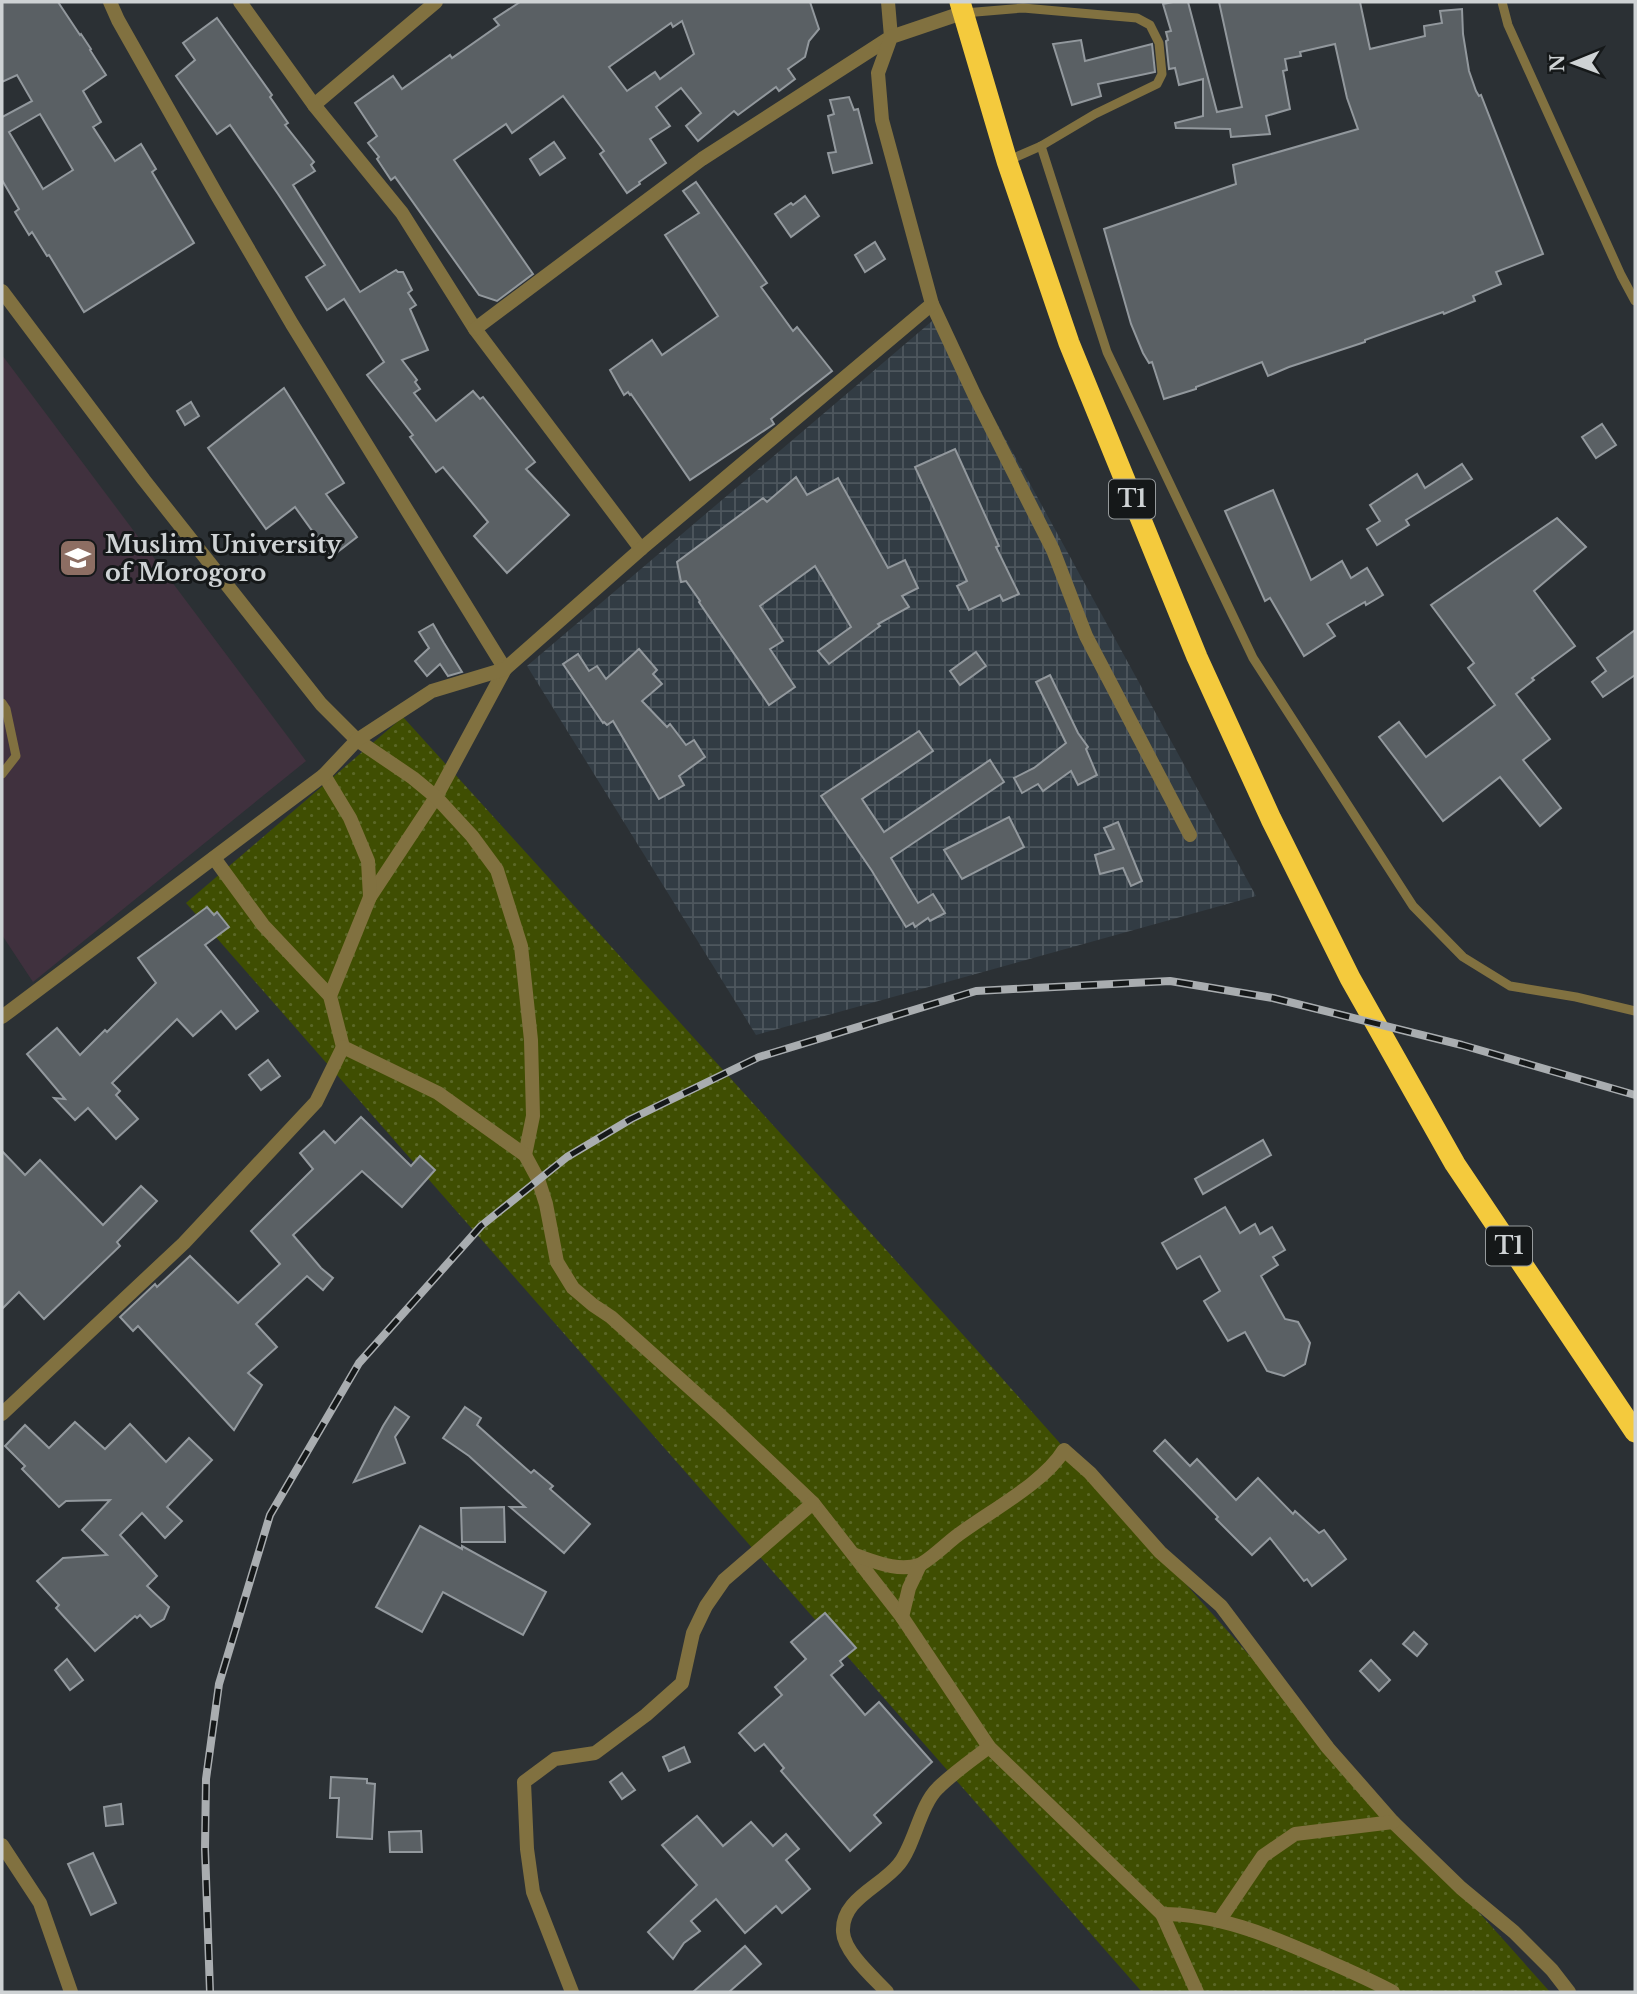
<svg xmlns="http://www.w3.org/2000/svg" width="1637" height="1994" font-family="'Libre Baskerville',serif">
	<defs>
		<pattern id="industrial-grid" width="8" height="8" patternUnits="userSpaceOnUse" patternTransform="scale(1.75)"><rect width="8" height="8" fill="#323c44"/><path d="M0 4h8M4 0v8" fill="none" stroke="#4e575e"/></pattern>
		<pattern id="grass-dots" width="8" height="8" patternUnits="userSpaceOnUse" patternTransform="scale(1.75)"><rect width="8" height="8" fill="#3f4e02"/><path d="M2 2h.1M6 6h.1" fill="none" stroke="#5a6726" stroke-width="1.8" stroke-linecap="round"/></pattern>
	</defs>
	<rect width="100%" height="100%" fill="#2b3034"/>
	<polygon fill="url(#industrial-grid)" points="938,316 1256,896 756,1035 527,666"/>
	<polygon fill="#40313e" points="2,355 306,761 33,982 2,935"/>
	<polygon fill="url(#grass-dots)" points="403,717 975,1348 1550,1992 1142,1992 186,903"/>
	<g fill="#5a6064" stroke="#92989d" stroke-width="2" fill-rule="evenodd">
		<path d="M2 2H58L80 35 81 34 91 49 90 50 106 75 83 91 101 122 93 127 115 161 141 144 156 169 152 172 194 243 84 312 49 255 47 256 32 232 29 235 15 212 19 209 2 180V117L32 101 17 75 2 82ZM40 114 73 170 43 189 9 132Z"/>
		<path d="M520 2H810L819 29 809 41 805 57 788 69 795 79 779 91 776 87 738 115 734 111 698 141 686 126 701 113 681 88 656 107 670 126 650 139 666 163 639 182 640 184 627 193 600 154 604 151 563 96 512 133 506 124 454 160 533 274 497 301 479 295 395 177 391 180 377 159 379 157 368 143 377 136 355 103 393 76 402 89 450 55 452 58 499 25 494 19ZM682 21 694 54 660 79 655 72 627 91 609 67 671 23 673 27Z"/>
		<polygon points="1173,2 1188,2 1217,112 1242,107 1219,2 1360,2 1370,49 1425,36 1424,26 1442,23 1440,11 1462,9 1463,34 1469,71 1476,91 1479,96 1481,95 1543,254 1496,272 1501,284 1473,296 1475,301 1444,314 1443,312 1365,340 1365,342 1289,367 1268,376 1262,362 1196,387 1196,389 1164,399 1152,362 1149,363 1143,353 1131,324 1104,229 1236,184 1233,165 1358,129 1347,98 1335,44 1300,52 1301,56 1285,59 1287,70 1283,71 1290,109 1266,116 1270,134 1231,137 1230,129 1176,128 1175,123 1203,116 1203,79 1179,85 1175,68 1169,69 1166,41 1168,40 1166,32 1171,31 1163,4"/>
		<polygon points="217,18 272,95 270,97 288,123 285,125 314,162 311,165 315,171 293,185 360,292 396,270 398,272 403,272 412,290 408,293 416,305 410,309 428,350 402,360 417,380 415,382 420,389 414,393 436,421 473,391 480,399 483,397 535,462 526,469 569,515 507,573 474,536 488,522 443,467 436,472 410,437 413,435 367,375 384,362 344,299 327,310 306,277 325,265 278,194 230,125 217,134 176,76 195,60 183,43"/>
		<polygon points="1081,40 1085,61 1152,44 1155,72 1098,84 1101,96 1072,105 1053,44"/>
		<polygon points="849,97 854,110 858,109 872,163 833,173 828,153 836,152 828,116 834,114 830,100"/>
		<polygon points="554,142 565,158 540,175 530,159"/>
		<polygon points="696,182 767,283 761,287 793,331 797,327 832,371 771,419 774,424 690,480 631,394 630,395 628,392 624,395 610,370 652,340 662,355 718,316 665,235 699,213 683,191"/>
		<polygon points="805,196 819,216 791,237 775,214 791,203 793,205"/>
		<polygon points="875,242 885,259 865,272 855,255"/>
		<polygon points="284,388 344,483 326,494 357,537 331,557 295,507 266,529 208,448"/>
		<polygon points="191,402 199,416 185,425 177,411"/>
		<polygon points="1602,424 1616,445 1596,458 1582,437"/>
		<polygon points="955,449 999,546 996,547 1019,594 1003,601 1000,595 969,610 957,586 967,581 915,467"/>
		<polygon points="1462,464 1472,479 1406,520 1409,525 1377,545 1367,529 1380,521 1370,505 1417,474 1425,488"/>
		<polygon points="796,477 807,495 838,478 888,568 905,560 918,588 902,596 909,607 878,624 880,626 829,664 818,651 851,627 815,566 760,606 783,641 770,649 795,687 769,705 699,602 700,601 686,581 681,582 677,562 763,498 767,502"/>
		<polygon points="1273,490 1311,580 1342,561 1351,578 1367,568 1383,595 1366,605 1365,602 1327,624 1335,636 1304,656 1270,598 1265,601 1225,511"/>
		<polygon points="1557,518 1586,547 1534,591 1575,646 1532,678 1534,680 1516,694 1550,739 1523,760 1561,808 1540,826 1500,777 1443,821 1379,737 1399,722 1426,757 1495,705 1468,668 1474,663 1431,605"/>
		<polygon points="433,624 444,643 462,672 448,676 440,664 427,676 415,661 429,648 419,632"/>
		<polygon points="1635,630 1635,675 1603,697 1592,682 1606,671 1597,658"/>
		<polygon points="639,649 657,670 653,674 662,684 642,701 667,727 670,724 686,745 694,740 705,757 679,776 684,785 659,799 613,721 607,725 604,722 603,723 563,664 578,654 589,671 597,666 606,679"/>
		<polygon points="976,652 986,666 960,685 950,671"/>
		<polygon points="1050,675 1078,733 1088,747 1086,749 1097,775 1078,785 1071,771 1043,791 1038,784 1022,793 1014,778 1034,768 1066,743 1036,682"/>
		<polygon points="919,731 933,751 862,799 884,832 990,760 1004,782 891,858 918,903 933,894 945,913 930,921 928,918 915,927 913,923 906,927 872,871 821,796"/>
		<polygon points="1009,817 1024,847 962,879 944,850"/>
		<polygon points="1118,822 1142,881 1131,886 1123,868 1100,874 1095,855 1114,849 1104,828"/>
		<polygon points="207,907 214,915 217,912 229,927 205,945 258,1011 236,1029 221,1011 193,1036 177,1019 112,1083 120,1091 116,1095 138,1119 116,1139 88,1108 75,1120 54,1098 65,1099 27,1054 57,1028 80,1055 105,1030 107,1032 156,983 138,958"/>
		<polygon points="268,1060 280,1076 261,1090 249,1075"/>
		<polygon points="361,1117 411,1166 420,1156 435,1170 402,1207 362,1171 293,1235 321,1268 333,1278 323,1290 307,1276 256,1324 277,1347 248,1373 262,1385 234,1430 138,1326 133,1331 120,1317 155,1284 157,1287 190,1256 238,1303 280,1264 251,1231 313,1169 300,1153 324,1131 335,1143"/>
		<polygon points="1263,1140 1271,1155 1203,1194 1195,1179"/>
		<polygon points="2,1151 25,1175 40,1160 103,1225 141,1186 157,1201 117,1242 120,1246 44,1319 19,1292 2,1309"/>
		<polygon points="1225,1207 1240,1233 1255,1224 1260,1234 1272,1227 1285,1250 1273,1257 1278,1265 1261,1276 1285,1319 1298,1322 1310,1343 1305,1364 1284,1376 1267,1371 1245,1332 1228,1341 1204,1301 1220,1291 1200,1256 1177,1269 1162,1243"/>
		<polygon points="395,1407 409,1417 395,1437 405,1463 354,1482 383,1426"/>
		<polygon points="465,1407 481,1418 477,1425 531,1473 534,1470 553,1486 550,1489 590,1524 564,1553 510,1507 525,1507 469,1456 443,1438"/>
		<polygon points="75,1422 105,1449 130,1424 166,1462 189,1438 212,1460 167,1507 182,1521 165,1538 142,1513 120,1535 157,1576 147,1586 169,1607 164,1619 151,1627 140,1615 137,1618 135,1616 95,1651 56,1608 59,1605 37,1581 63,1558 107,1555 82,1530 110,1500 66,1501 59,1507 22,1469 25,1466 5,1446 25,1425 49,1448"/>
		<polygon points="1165,1440 1190,1466 1197,1459 1236,1500 1258,1478 1293,1514 1295,1511 1319,1533 1324,1530 1346,1559 1312,1586 1307,1579 1304,1581 1270,1538 1252,1555 1216,1519 1218,1517 1154,1451"/>
		<polygon points="504,1507 505,1542 462,1542 461,1508"/>
		<polygon points="420,1526 462,1549 462,1546 546,1592 523,1635 443,1592 422,1632 376,1607"/>
		<polygon points="825,1613 856,1648 840,1661 843,1665 831,1675 865,1715 879,1702 932,1762 874,1815 881,1823 850,1851 781,1771 784,1768 764,1744 755,1751 739,1733 782,1695 775,1687 806,1659 791,1642"/>
		<polygon points="1414,1632 1427,1644 1417,1656 1403,1644"/>
		<polygon points="67,1659 83,1680 70,1690 55,1670"/>
		<polygon points="1371,1660 1390,1680 1379,1691 1360,1671"/>
		<polygon points="684,1747 690,1762 669,1771 663,1757"/>
		<polygon points="622,1773 635,1790 622,1799 610,1782"/>
		<polygon points="331,1777 367,1779 367,1783 375,1784 372,1839 337,1837 339,1798 330,1798"/>
		<polygon points="121,1804 123,1824 106,1826 104,1807"/>
		<polygon points="697,1816 723,1846 751,1822 773,1846 786,1834 799,1849 786,1860 810,1889 782,1913 776,1906 745,1933 716,1899 691,1921 700,1931 684,1943 673,1959 648,1932 697,1885 662,1845"/>
		<polygon points="421,1831 422,1852 390,1852 389,1832"/>
		<polygon points="93,1853 116,1903 91,1915 68,1864"/>
		<polygon points="745,1946 761,1964 729,1992 693,1992"/>
	</g>
	<g fill="none" stroke-linecap="round" stroke-linejoin="round">
		<g stroke="#817140" stroke-width="9">
			<polyline points="1502,2 1508,25 1621,275 1635,301"/>
			<polyline points="964,13 1023,8 1137,18 1150,25 1159,43 1162,74 1157,84 1095,114 1041,146 1007,161"/>
			<polyline points="1041,146 1107,352 1253,658 1413,906 1463,957 1510,986 1576,997 1635,1011"/>
			<polyline points="2,703 6,709 16,756 2,774"/>
		</g>
		<g stroke="#817140" stroke-width="14">
			<polyline points="110,2 118,20 218,197 292,324 505,669 436,797 370,897 330,996"/>
			<polyline points="240,2 314,105 402,213 475,329 641,549"/>
			<polyline points="314,105 436,2"/>
			<polyline points="2,291 144,480 321,704 357,740 413,778 436,797 472,836 497,870 521,946 531,1040 533,1116 525,1155"/>
			<polyline points="932,304 974,394 1053,550 1086,636 1190,835"/>
			<polyline points="475,329 702,159 891,37 888,2"/>
			<polyline points="324,775 350,818 368,861 370,897"/>
			<polyline points="214,858 263,925 330,996 343,1047 438,1093 525,1155 538,1179 546,1204 557,1262 573,1288 593,1305 611,1317 719,1414 813,1503 902,1617 989,1747 1162,1914 1197,1992"/>
			<polyline points="2,1017 324,775 357,740 432,691 505,669 641,549 932,304 882,120 878,73 891,37 962,13"/>
			<polyline points="2,1414 184,1243 316,1102 343,1047"/>
			<path d="M855 1555C876 1562 898 1572 919 1565 929 1561 948 1542 958 1535 990 1511 1044 1483 1064 1450L1090 1473 1160 1552 1221 1606 1328 1748 1393 1822 1461 1888 1514 1932 1552 1970 1569 1992"/>
			<polyline points="902,1617 909,1588 920,1565"/>
			<polyline points="2,1845 40,1903 71,1992"/>
			<path d="M1162 1914C1217 1914 1269 1935 1318 1957 1343 1968 1369 1979 1393 1992"/>
			<polyline points="1219,1921 1263,1856 1295,1834 1393,1822"/>
			<polyline points="572,1992 533,1892 527,1849 524,1782 555,1759 595,1753 646,1715 682,1683 693,1633 706,1606 724,1580 813,1503"/>
			<path d="M887 1992C874 1978 844 1952 843 1932 841 1899 881 1887 899 1864 914 1846 920 1805 938 1788 953 1773 972 1760 989 1747"/>
		</g>
		<polyline stroke="#f4ca3d" stroke-width="21" points="960,2 1007,161 1069,343 1197,657 1271,819 1350,978 1455,1164 1635,1432"/>
		<defs>
			<polyline id="rail" points="210,1992 205,1849 206,1779 219,1684 270,1515 359,1363 481,1226 567,1157 631,1119 759,1057 976,991 1170,981 1273,998 1462,1045 1635,1095"/>
		</defs>
		<use href="#rail" stroke="#a9adb0" stroke-width="8"/>
		<use href="#rail" stroke="#151819" stroke-width="5" stroke-dasharray="16" stroke-linecap="butt"/>
	</g>
	<defs>
		<symbol id="university-square" viewBox="-11 -11 22 22"><rect x="-9" y="-9" width="18" height="18" rx="4" fill="#8d6e63" stroke="#151819"/><path d="M0-5L7-2L0 1L-7-2ZM-4 1L0 2.5L4 1V4Q0 6-4 4Z" fill="#fff"/></symbol>
	</defs>
	<g fill-rule="evenodd">
		<use href="#university-square" x="56" y="536" width="44" height="44"/>
	</g>
	<g text-anchor="middle" dominant-baseline="central" stroke-width="6" stroke-linejoin="round" paint-order="stroke">
		<g fill="#151819" stroke="#969a9c" stroke-width="2">
			<rect x="1109" y="479.5" width="46" height="39" rx="5"/>
			<rect x="1486" y="1226.5" width="46" height="39" rx="5"/>
		</g>
		<g font-size="23" font-weight="bold" fill="#ced2d4">
			<text x="1132" y="499">T1</text>
			<text x="1509" y="1246">T1</text>
		</g>
		<g font-size="24" font-weight="bold" fill="#ced2d4" stroke="#151819" text-anchor="start">
			<text x="105" y="544">Muslim University<tspan x="105" dy="28">of Morogoro</tspan></text>
		</g>
	</g>
	<rect width="1637" height="1994" fill="none" stroke="#ced2d4" stroke-width="7"/>
	<g transform="translate(1574 63) rotate(269)" stroke="#151819" stroke-width="5" paint-order="stroke">
	<path d="M0-5L12 26L0 18L-12 26Z" fill="#ced2d4"/>
	<text y="-10" font-size="19" font-weight="bold" text-anchor="middle" fill="#ced2d4">N</text>
	</g>
</svg>
